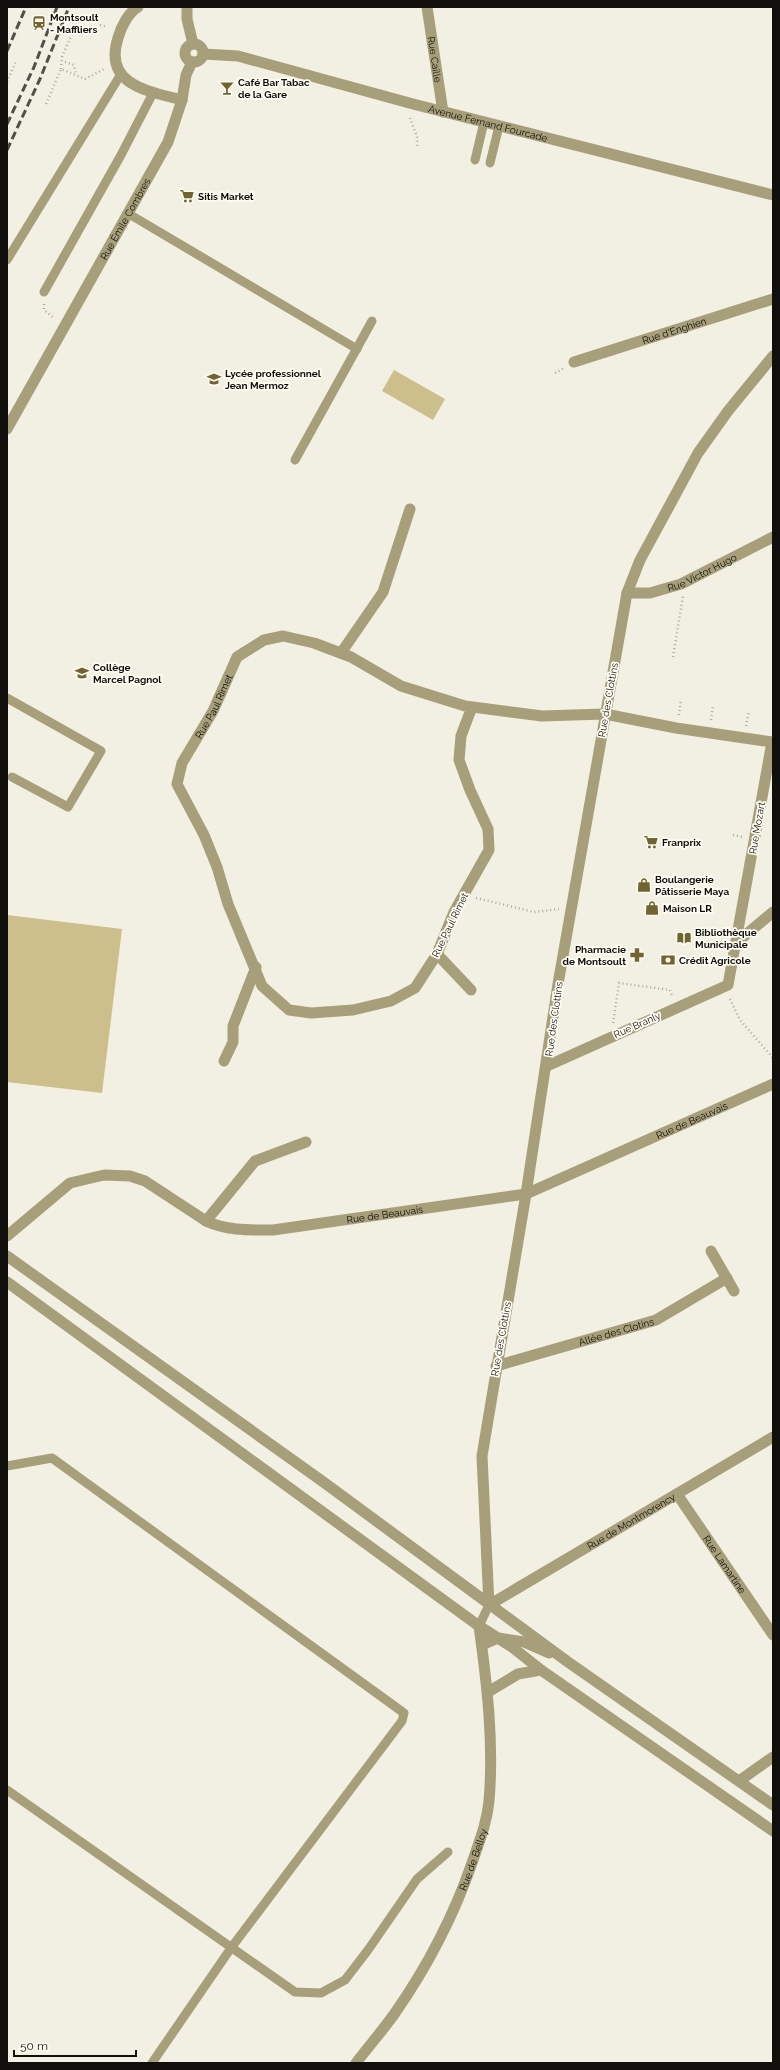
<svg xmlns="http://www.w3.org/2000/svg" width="780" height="2070" font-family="Raleway,sans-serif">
	<rect width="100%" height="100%" fill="#f2efe3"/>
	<g fill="#ccbf8b">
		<polygon points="394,370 445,399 433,420 382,391"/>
		<polygon points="7,915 122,929 102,1093 7,1082"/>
	</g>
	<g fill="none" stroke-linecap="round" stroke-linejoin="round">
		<g stroke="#aeaba2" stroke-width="2.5" stroke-dasharray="1 3" stroke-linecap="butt">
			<polyline points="100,25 107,27"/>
			<polyline points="65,62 74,65 76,75"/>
			<polyline points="61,69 62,57 72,34"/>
			<polyline points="7,82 16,61"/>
			<polyline points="46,104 61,69 85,79 104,69"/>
			<polyline points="410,118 417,137 417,147"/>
			<polyline points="44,304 44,310 54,318"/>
			<polyline points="555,373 564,368"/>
			<polyline points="673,657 683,596"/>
			<polyline points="679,715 681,699"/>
			<polyline points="711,720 713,705"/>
			<polyline points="746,726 749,711"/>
			<polyline points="733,835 743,837"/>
			<polyline points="724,892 731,894"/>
			<polyline points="476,898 534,912 559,909"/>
			<polyline points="730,999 740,1020 773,1058"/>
			<polyline points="613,1023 619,983 670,990 672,996"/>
		</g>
		<g stroke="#a79e7a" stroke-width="9">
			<polyline points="475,160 484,122"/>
			<polyline points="490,163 499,126"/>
			<polyline points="129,214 357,349"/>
			<polyline points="7,260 121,74"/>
			<polyline points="44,292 121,155 153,93"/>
			<polyline points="295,460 372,321"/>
			<polyline points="7,698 101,751 68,807 12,777"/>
			<polyline points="7,1466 52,1458 404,1713 402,1721 231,1948 152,2063"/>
			<polyline points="479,1626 489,1605"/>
			<polyline points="7,1790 295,1992 321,1993 345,1980 368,1950 417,1879 448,1852"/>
		</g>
		<g stroke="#a79e7a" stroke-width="11">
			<path d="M138 7C128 13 121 27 118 38 103 85 148 91 182 100"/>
			<path id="s1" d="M427 7 443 112"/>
			<path id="s2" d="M773 356 728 411 698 453 640 560 627 593 558 984 526 1194 482 1456 489 1605 773 1437"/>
			<path id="s3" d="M574 362 773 299"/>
			<path id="s4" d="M7 429 168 142 182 100 186 75 192 62"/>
			<path id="s5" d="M627 593H650L681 584 773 537"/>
			<polyline points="341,653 383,592 410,509"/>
			<path id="s6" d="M472 707 461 736 459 760 470 790 488 829 489 850 454 912 437 954 415 988 391 1001 353 1010 311 1013 289 1010 262 986 228 904 217 867 204 835 177 784 182 763 213 711 237 657 264 640 283 636 314 643 351 657 401 686 465 706 542 716 605 714 676 728 772 742 728 985 547 1066"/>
			<polyline points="736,943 773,912"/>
			<polyline points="437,954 471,990"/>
			<polyline points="224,1061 233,1042 233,1026 256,967"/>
			<polyline points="206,1221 255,1161 306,1142"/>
			<path id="s7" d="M7 1236 70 1183 104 1175 130 1176 145 1181 206 1221C227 1231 251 1230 273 1230L526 1194 773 1084"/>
			<polyline points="711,1251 734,1291"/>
			<path id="s8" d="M496 1366 656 1320 727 1278"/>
			<path id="s9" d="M677 1494 773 1635"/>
			<polyline points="488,1692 518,1674 541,1670"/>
			<polyline points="739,1781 773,1757"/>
			<path id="s10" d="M356 2063C369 2046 383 2030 395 2013 427 1967 454 1915 472 1863 479 1842 487 1823 489 1801 494 1743 487 1684 479 1626"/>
		</g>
		<g stroke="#a79e7a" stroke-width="11">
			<polyline points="187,7 187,19 193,44"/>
			<circle cx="194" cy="53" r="9"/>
			<path id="s11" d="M203 54 238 56 413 104 773 195"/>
			<polyline points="7,1256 322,1481 568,1662 773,1805"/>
			<polyline points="7,1282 479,1626 512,1647 541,1670 773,1831"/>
			<polyline points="482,1645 498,1638 524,1642 549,1653"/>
		</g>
		<g stroke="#514f49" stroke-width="3" stroke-dasharray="8 4" stroke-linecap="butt">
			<polyline points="7,51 26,7"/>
			<polyline points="7,124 34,67 57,7"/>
			<polyline points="7,150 40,79 69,7"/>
		</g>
	</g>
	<defs>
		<symbol id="station-bare" viewBox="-9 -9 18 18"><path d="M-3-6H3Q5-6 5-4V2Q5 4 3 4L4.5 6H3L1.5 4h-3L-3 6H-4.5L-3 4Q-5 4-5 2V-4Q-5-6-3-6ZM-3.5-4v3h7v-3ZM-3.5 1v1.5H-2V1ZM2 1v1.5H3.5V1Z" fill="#706431" stroke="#fffdf3" stroke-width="2.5" paint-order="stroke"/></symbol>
		<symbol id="bar-bare" viewBox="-9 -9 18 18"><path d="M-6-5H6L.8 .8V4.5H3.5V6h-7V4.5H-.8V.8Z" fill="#706431" stroke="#fffdf3" stroke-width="2.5" paint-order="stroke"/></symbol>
		<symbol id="supermarket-bare" viewBox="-9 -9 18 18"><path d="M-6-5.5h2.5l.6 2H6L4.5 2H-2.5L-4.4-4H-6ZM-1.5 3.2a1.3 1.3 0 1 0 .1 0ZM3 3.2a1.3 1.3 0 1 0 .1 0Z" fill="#706431" stroke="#fffdf3" stroke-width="2.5" paint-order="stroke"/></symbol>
		<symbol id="school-bare" viewBox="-9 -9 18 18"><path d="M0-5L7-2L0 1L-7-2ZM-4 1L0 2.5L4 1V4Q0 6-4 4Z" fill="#706431" stroke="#fffdf3" stroke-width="2.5" paint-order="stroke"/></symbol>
		<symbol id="shop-bare" viewBox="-9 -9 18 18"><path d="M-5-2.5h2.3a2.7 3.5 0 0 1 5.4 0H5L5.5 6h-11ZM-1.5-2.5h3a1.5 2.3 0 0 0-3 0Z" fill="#706431" stroke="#fffdf3" stroke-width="2.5" paint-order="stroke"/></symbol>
		<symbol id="library-bare" viewBox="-9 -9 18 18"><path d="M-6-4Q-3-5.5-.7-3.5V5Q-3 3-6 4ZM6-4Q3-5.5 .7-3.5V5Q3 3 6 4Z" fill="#706431" stroke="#fffdf3" stroke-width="2.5" paint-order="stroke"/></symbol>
		<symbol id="pharmacy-bare" viewBox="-9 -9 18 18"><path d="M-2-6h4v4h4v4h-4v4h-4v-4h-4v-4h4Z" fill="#706431" stroke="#fffdf3" stroke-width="2.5" paint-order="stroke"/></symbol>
		<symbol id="bank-bare" viewBox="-9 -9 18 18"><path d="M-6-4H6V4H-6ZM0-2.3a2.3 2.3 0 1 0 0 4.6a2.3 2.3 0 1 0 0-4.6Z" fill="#706431" stroke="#fffdf3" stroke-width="2.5" paint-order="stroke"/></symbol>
	</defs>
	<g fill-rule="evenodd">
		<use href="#station-bare" x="29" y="13" width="20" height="20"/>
		<use href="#bar-bare" x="217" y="78" width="20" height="20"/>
		<use href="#supermarket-bare" x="177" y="186" width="20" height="20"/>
		<use href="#school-bare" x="204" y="369" width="20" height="20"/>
		<use href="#school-bare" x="72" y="663" width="20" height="20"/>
		<use href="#supermarket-bare" x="641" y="832" width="20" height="20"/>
		<use href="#shop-bare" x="634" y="875" width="20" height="20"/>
		<use href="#shop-bare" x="642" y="898" width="20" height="20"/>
		<use href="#library-bare" x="674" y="928" width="20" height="20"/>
		<use href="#pharmacy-bare" x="627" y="945" width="20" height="20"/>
		<use href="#bank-bare" x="658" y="950" width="20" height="20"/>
	</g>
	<g text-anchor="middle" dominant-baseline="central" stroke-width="3.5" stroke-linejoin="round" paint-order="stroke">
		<g font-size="10" font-weight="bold" fill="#100f0b" stroke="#fffdf3" text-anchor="start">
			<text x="50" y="17">Montsoult<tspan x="50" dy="12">- Maffliers</tspan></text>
			<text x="238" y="82">Café Bar Tabac<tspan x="238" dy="12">de la Gare</tspan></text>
			<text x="198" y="196">Sitis Market</text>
			<text x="225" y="373">Lycée professionnel<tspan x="225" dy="12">Jean Mermoz</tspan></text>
			<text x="93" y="667">Collège<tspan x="93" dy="12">Marcel Pagnol</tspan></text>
			<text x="662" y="842">Franprix</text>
			<text x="655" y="879">Boulangerie<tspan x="655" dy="12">Pâtisserie Maya</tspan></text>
			<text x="663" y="908">Maison LR</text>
			<text x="695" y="932">Bibliothèque<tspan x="695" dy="12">Municipale</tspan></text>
			<text x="626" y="949" text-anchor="end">Pharmacie<tspan x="626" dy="12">de Montsoult</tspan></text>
			<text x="679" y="960">Crédit Agricole</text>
		</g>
		<g font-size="10" fill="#100f0b" stroke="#fffdf3">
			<text stroke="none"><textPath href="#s1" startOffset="53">Rue Caille</textPath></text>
			<text stroke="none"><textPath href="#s11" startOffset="294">Avenue Fernand Fourcade</textPath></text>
			<text stroke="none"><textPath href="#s4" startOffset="241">Rue Émile Combres</textPath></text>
			<text stroke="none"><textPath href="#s3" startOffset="105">Rue d'Enghien</textPath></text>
			<text stroke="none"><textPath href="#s5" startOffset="79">Rue Victor Hugo</textPath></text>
			<text transform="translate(608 700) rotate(-80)">Rue des Clottins</text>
			<text stroke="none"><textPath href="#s6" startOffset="781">Rue Paul Rimet</textPath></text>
			<text transform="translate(757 828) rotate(-80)">Rue Mozart</text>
			<text transform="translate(450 925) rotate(-64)">Rue Paul Rimet</text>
			<text transform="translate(554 1019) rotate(-82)">Rue des Clottins</text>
			<text transform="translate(637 1025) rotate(-24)">Rue Branly</text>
			<text stroke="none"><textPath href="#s7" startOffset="737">Rue de Beauvais</textPath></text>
			<text stroke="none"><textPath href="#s7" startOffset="413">Rue de Beauvais</textPath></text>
			<text stroke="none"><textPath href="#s8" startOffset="125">Allée des Clotins</textPath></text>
			<text transform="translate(501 1339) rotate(-80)">Rue des Clottins</text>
			<text stroke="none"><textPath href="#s2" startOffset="1469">Rue de Montmorency</textPath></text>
			<text stroke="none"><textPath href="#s9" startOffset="85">Rue Lamartine</textPath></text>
			<text stroke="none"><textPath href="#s10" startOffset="236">Rue de Belloy</textPath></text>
		</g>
	</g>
	<rect width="780" height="2070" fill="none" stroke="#100f0b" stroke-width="16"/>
	<path d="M14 2050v6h122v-6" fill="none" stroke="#100f0b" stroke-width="2"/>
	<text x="20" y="2050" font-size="12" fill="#100f0b" stroke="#fffdf3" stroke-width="3" paint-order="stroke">50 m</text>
</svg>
